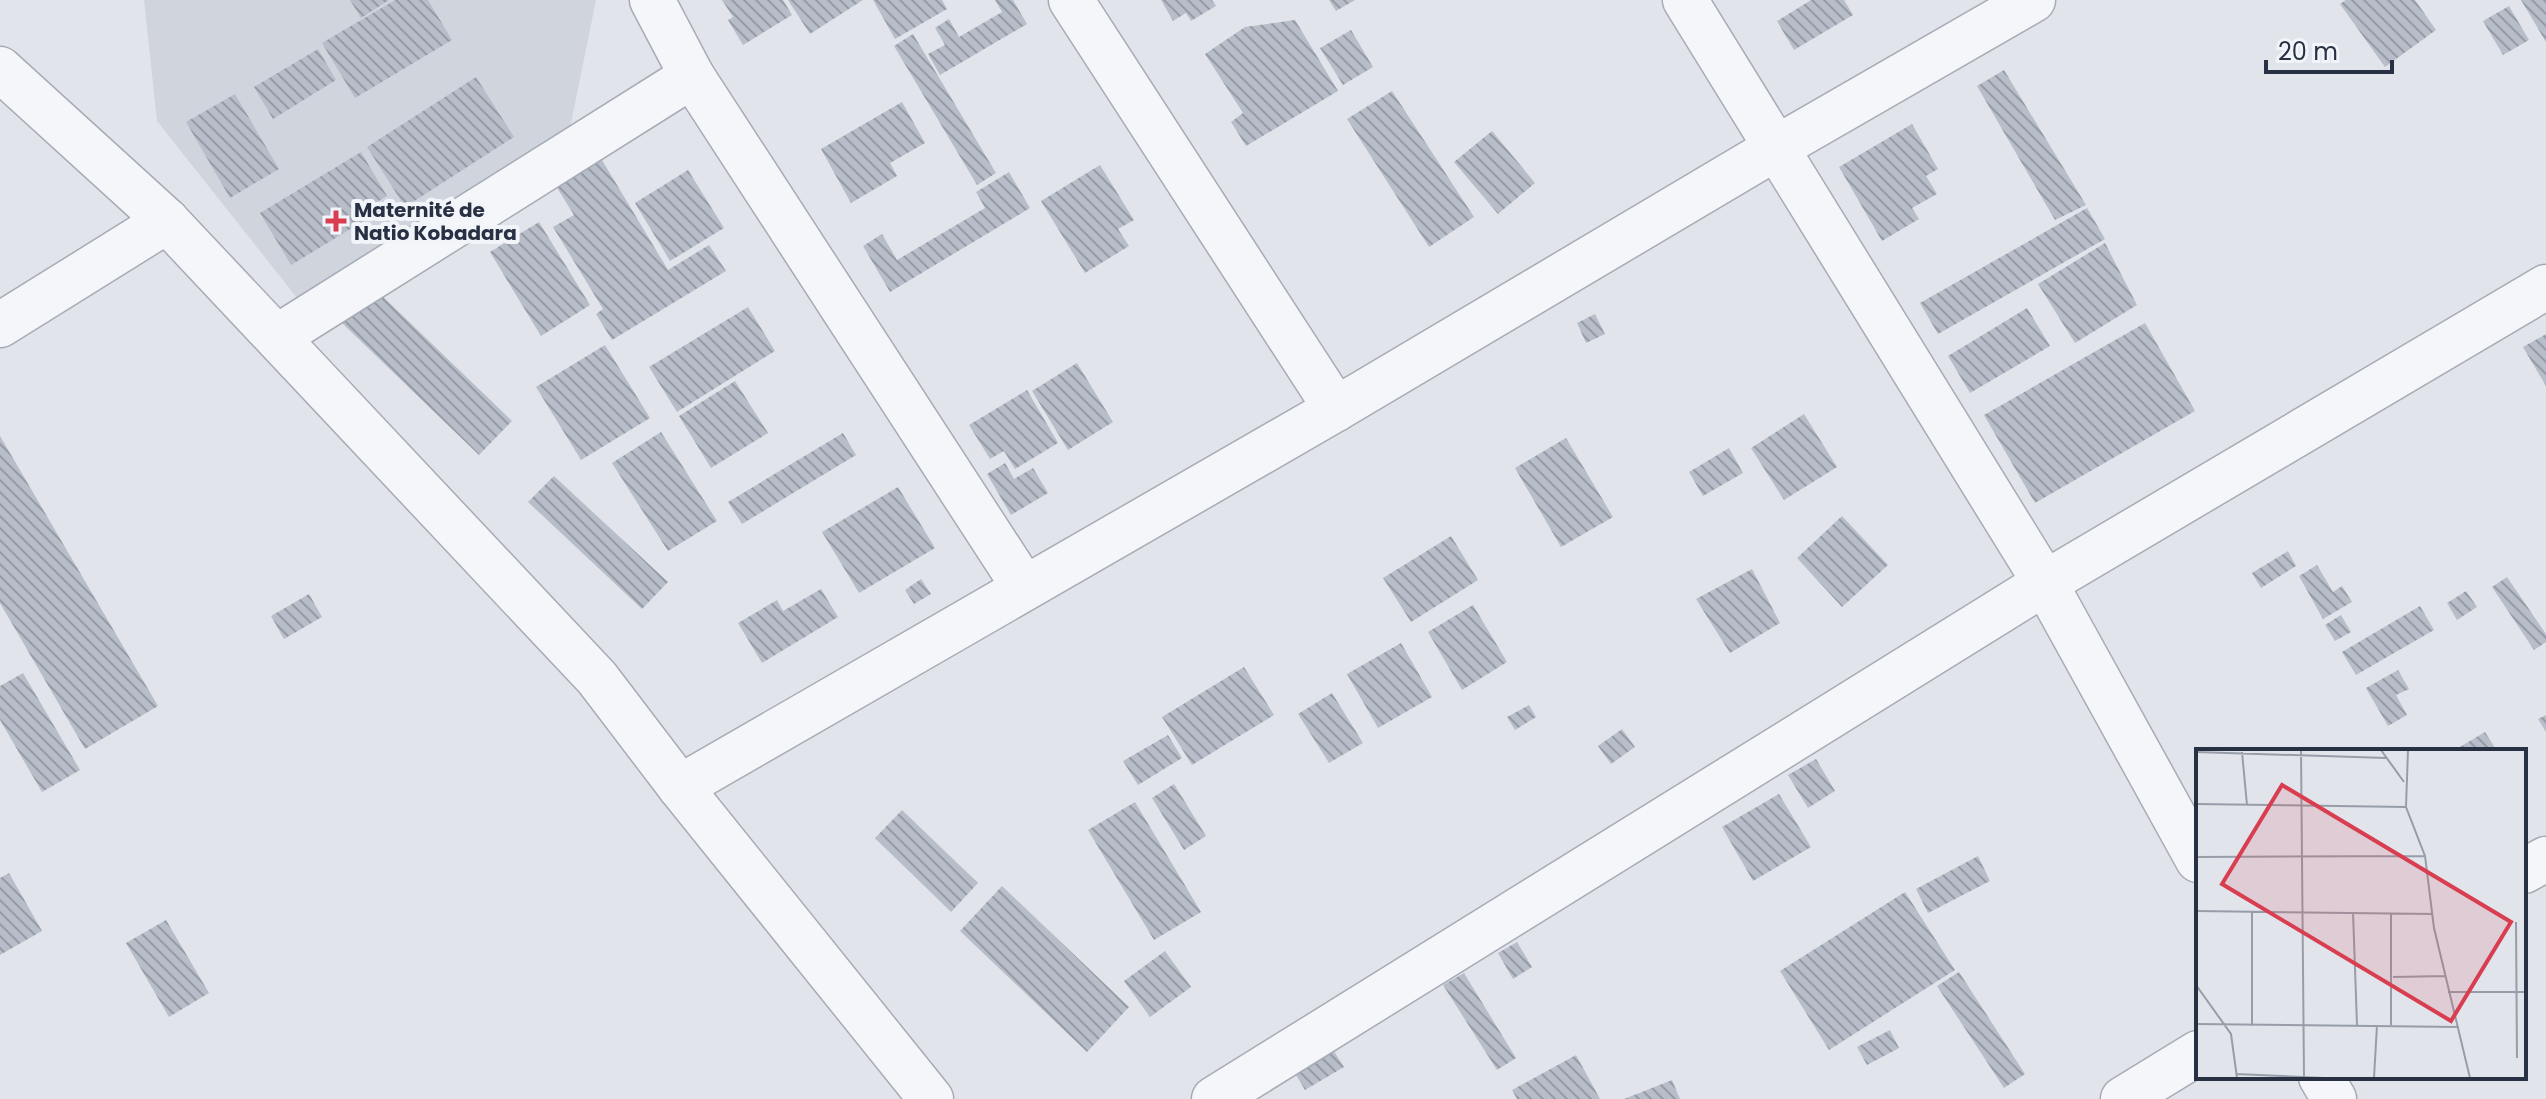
<svg xmlns="http://www.w3.org/2000/svg" width="2546" height="1099" font-family="Poppins,sans-serif">
	<defs>
		<pattern id="building-back-hatch" width="6" height="6" patternUnits="userSpaceOnUse" patternTransform="scale(2)"><rect width="6" height="6" fill="#b8bec9"/><path d="M-1 5l2 2M0 0l6 6M5-1l2 2" fill="none" stroke="#969ba5"/></pattern>
	</defs>
	<rect width="100%" height="100%" fill="#e1e5eb"/>
	<polygon fill="#cfd4dd" points="144,0 596,0 569,133 305,308 157,121"/>
	<g fill="url(#building-back-hatch)">
		<polygon points="350,0 389,0 361,18"/>
		<polygon points="395,0 428,0 452,40 355,98 322,43"/>
		<polygon points="722,0 783,0 792,15 743,45 728,20 733,17"/>
		<polygon points="788,0 863,0 810,34"/>
		<polygon points="873,0 942,0 947,9 895,39"/>
		<polygon points="995,0 1013,0 1027,24 940,75 928,54 945,45 935,28 949,19 959,37 1002,12"/>
		<polygon points="1161,0 1212,0 1216,6 1191,21 1186,13 1173,21"/>
		<polygon points="1329,0 1355,0 1336,11"/>
		<polygon points="1811,0 1844,0 1853,15 1794,50 1777,21"/>
		<polygon points="2346,0 2415,0 2436,30 2385,67 2340,4"/>
		<polygon points="2521,0 2546,0 2546,42"/>
		<polygon points="2509,6 2529,40 2503,55 2483,21"/>
		<polygon points="1295,20 1338,91 1246,146 1231,122 1243,113 1205,54 1245,27"/>
		<polygon points="1351,30 1373,67 1343,85 1320,48"/>
		<polygon points="913,34 996,173 977,185 894,46"/>
		<polygon points="318,49 336,80 273,119 254,87"/>
		<polygon points="2004,70 2086,205 2055,220 1977,86"/>
		<polygon points="476,77 514,137 405,207 367,147"/>
		<polygon points="1392,91 1474,217 1429,247 1347,119"/>
		<polygon points="235,94 279,169 230,198 186,122"/>
		<polygon points="902,102 925,143 890,163 897,176 851,203 821,149"/>
		<polygon points="1912,124 1938,169 1926,176 1937,194 1912,208 1919,219 1882,241 1839,167"/>
		<polygon points="1492,131 1535,183 1498,214 1454,162"/>
		<polygon points="596,150 668,270 709,245 726,271 612,340 596,314 603,309 553,227 574,215 551,178"/>
		<polygon points="361,152 387,196 367,208 372,216 291,265 260,213"/>
		<polygon points="1100,165 1134,220 1118,229 1129,246 1085,273 1041,201"/>
		<polygon points="688,170 724,228 670,261 635,203"/>
		<polygon points="1009,172 1030,208 890,292 863,246 882,234 897,260 985,208 976,192"/>
		<polygon points="2087,208 2105,239 1938,334 1920,303"/>
		<polygon points="539,222 590,305 541,336 490,252"/>
		<polygon points="2105,243 2137,305 2075,343 2038,284"/>
		<polygon points="374,288 512,421 479,455 341,322"/>
		<polygon points="748,307 775,351 677,412 649,367"/>
		<polygon points="2027,308 2050,346 1970,393 1948,356"/>
		<polygon points="1595,314 1605,334 1586,343 1577,323"/>
		<polygon points="2145,323 2195,411 2035,503 1984,415"/>
		<polygon points="2546,334 2546,386 2523,347"/>
		<polygon points="605,345 650,418 581,460 536,387"/>
		<polygon points="1077,363 1113,422 1068,450 1032,391"/>
		<polygon points="735,381 768,433 711,468 679,416"/>
		<polygon points="1027,390 1058,443 1015,469 1004,451 990,459 969,425"/>
		<polygon points="1804,414 1837,467 1784,500 1751,448"/>
		<polygon points="661,432 717,521 668,551 612,463"/>
		<polygon points="843,433 856,455 742,524 728,502"/>
		<polygon points="0,436 158,706 85,749 0,603"/>
		<polygon points="1566,438 1613,517 1561,547 1515,468"/>
		<polygon points="1729,448 1743,473 1703,496 1689,472"/>
		<polygon points="1005,463 1014,479 1033,468 1048,493 1011,515 987,474"/>
		<polygon points="554,476 668,582 642,609 528,502"/>
		<polygon points="898,487 935,548 859,593 822,532"/>
		<polygon points="1842,516 1888,565 1842,607 1797,558"/>
		<polygon points="1451,536 1478,580 1411,622 1383,578"/>
		<polygon points="2288,551 2296,566 2261,588 2252,573"/>
		<polygon points="2317,565 2333,592 2342,586 2352,602 2323,619 2299,576"/>
		<polygon points="1752,569 1780,623 1730,653 1696,599"/>
		<polygon points="2507,577 2546,634 2546,642 2534,650 2492,587"/>
		<polygon points="921,579 931,594 914,604 905,590"/>
		<polygon points="821,589 838,617 762,663 738,623 777,600 783,611"/>
		<polygon points="2466,591 2477,607 2457,620 2447,603"/>
		<polygon points="309,594 322,617 284,639 271,616"/>
		<polygon points="1473,605 1507,662 1462,690 1428,632"/>
		<polygon points="2420,606 2434,630 2356,675 2342,652"/>
		<polygon points="2341,615 2351,632 2335,641 2325,625"/>
		<polygon points="1401,643 1432,697 1378,728 1347,674"/>
		<polygon points="1244,667 1274,715 1192,765 1162,717"/>
		<polygon points="2398,670 2409,689 2396,695 2407,715 2388,726 2366,688"/>
		<polygon points="23,673 80,770 42,792 0,720 0,686"/>
		<polygon points="1332,693 1363,743 1329,763 1298,714"/>
		<polygon points="1529,705 1536,717 1515,730 1507,717"/>
		<polygon points="2546,715 2546,732 2538,719"/>
		<polygon points="1622,729 1635,747 1611,764 1598,746"/>
		<polygon points="2485,732 2497,751 2453,751"/>
		<polygon points="1168,735 1182,758 1138,785 1123,761"/>
		<polygon points="1816,759 1835,791 1808,808 1788,775"/>
		<polygon points="1174,784 1206,836 1184,850 1152,798"/>
		<polygon points="1779,794 1811,847 1753,881 1722,827"/>
		<polygon points="1135,802 1201,912 1154,940 1088,830"/>
		<polygon points="902,810 978,883 951,912 875,838"/>
		<polygon points="1978,856 1990,881 1928,913 1916,889"/>
		<polygon points="9,873 42,931 0,955 0,878"/>
		<polygon points="1002,886 1129,1007 1087,1052 960,931"/>
		<polygon points="1905,892 1955,970 1829,1050 1780,971"/>
		<polygon points="166,920 209,993 169,1017 126,943"/>
		<polygon points="1517,942 1532,967 1513,979 1498,953"/>
		<polygon points="1165,951 1191,987 1150,1017 1124,981"/>
		<polygon points="1959,972 2025,1074 2004,1088 1937,986"/>
		<polygon points="1464,973 1516,1058 1497,1070 1443,985"/>
		<polygon points="1890,1030 1899,1048 1867,1065 1857,1047"/>
		<polygon points="1328,1042 1344,1067 1305,1090 1290,1065"/>
		<polygon points="1576,1055 1600,1099 1517,1099 1512,1090"/>
		<polygon points="1672,1080 1680,1099 1624,1099"/>
	</g>
	<g fill="none" stroke-linecap="round" stroke-linejoin="round">
		<defs>
			<g id="street">
				<polyline points="652,0 692,76 1024,587"/>
				<polyline points="1071,0 1336,409"/>
				<polyline points="1685,0 2045,583 2198,860"/>
				<polyline points="0,69 167,221 597,678 680,787 931,1099"/>
				<polyline points="0,325 167,221"/>
				<polyline points="277,337 692,76"/>
				<polyline points="680,787 1336,409 1776,148 2033,0"/>
				<polyline points="2524,871 2546,859"/>
				<polyline points="2321,1077 2334,1099"/>
				<polyline points="1214,1099 2045,583 2546,287"/>
				<polyline points="2123,1099 2198,1053"/>
			</g>
		</defs>
		<use href="#street" stroke="#a6abb6" stroke-width="47"/>
		<use href="#street" stroke="#f4f6f9" stroke-width="44"/>
	</g>
	<path fill="#d83e50" stroke="#f1f4f8" stroke-width="3" d="M332 209h8v8h8v8h-8v8h-8v-8h-8v-8h8z"/>
	<g text-anchor="middle" dominant-baseline="central" stroke-width="8" stroke-linejoin="round" paint-order="stroke">
		<g font-size="20" font-weight="bold" fill="#283144" stroke="#f1f4f8" text-anchor="start">
			<text x="354" y="210">Maternité de<tspan x="354" dy="23">Natio Kobadara</tspan></text>
		</g>
	</g>
	<g transform="translate(2196 749)">
		<rect width="330" height="330" fill="#e1e5eb"/>
		<path fill="none" stroke="#979da8" stroke-width="2" d="M105 1 108 328M185 1 208 33M212 1 210 58 229 107 238 179 274 329M0 3 190 9M46 3 51 56M0 55 210 58M0 108 229 107M0 162 237 165M56 162V277M157 163 161 276M320 173 321 309M197 228 249 227M0 236 35 285 41 329M252 243H330M0 275 263 278M195 276V164M40 325 128 329M178 329 181 276"/>
		<path fill="#d83e50" fill-opacity="0.15" stroke="#d83e50" stroke-width="4" d="M86 36 315 173 255 272 26 135Z"/>
		<rect width="330" height="330" fill="none" stroke="#283144" stroke-width="4"/>
	</g>
	<path d="M2266 60v12h126v-12" fill="none" stroke="#283144" stroke-width="4"/>
	<text x="2278" y="60" font-size="24" fill="#283144" stroke="#f1f4f8" stroke-width="6" paint-order="stroke">20 m</text>
</svg>
